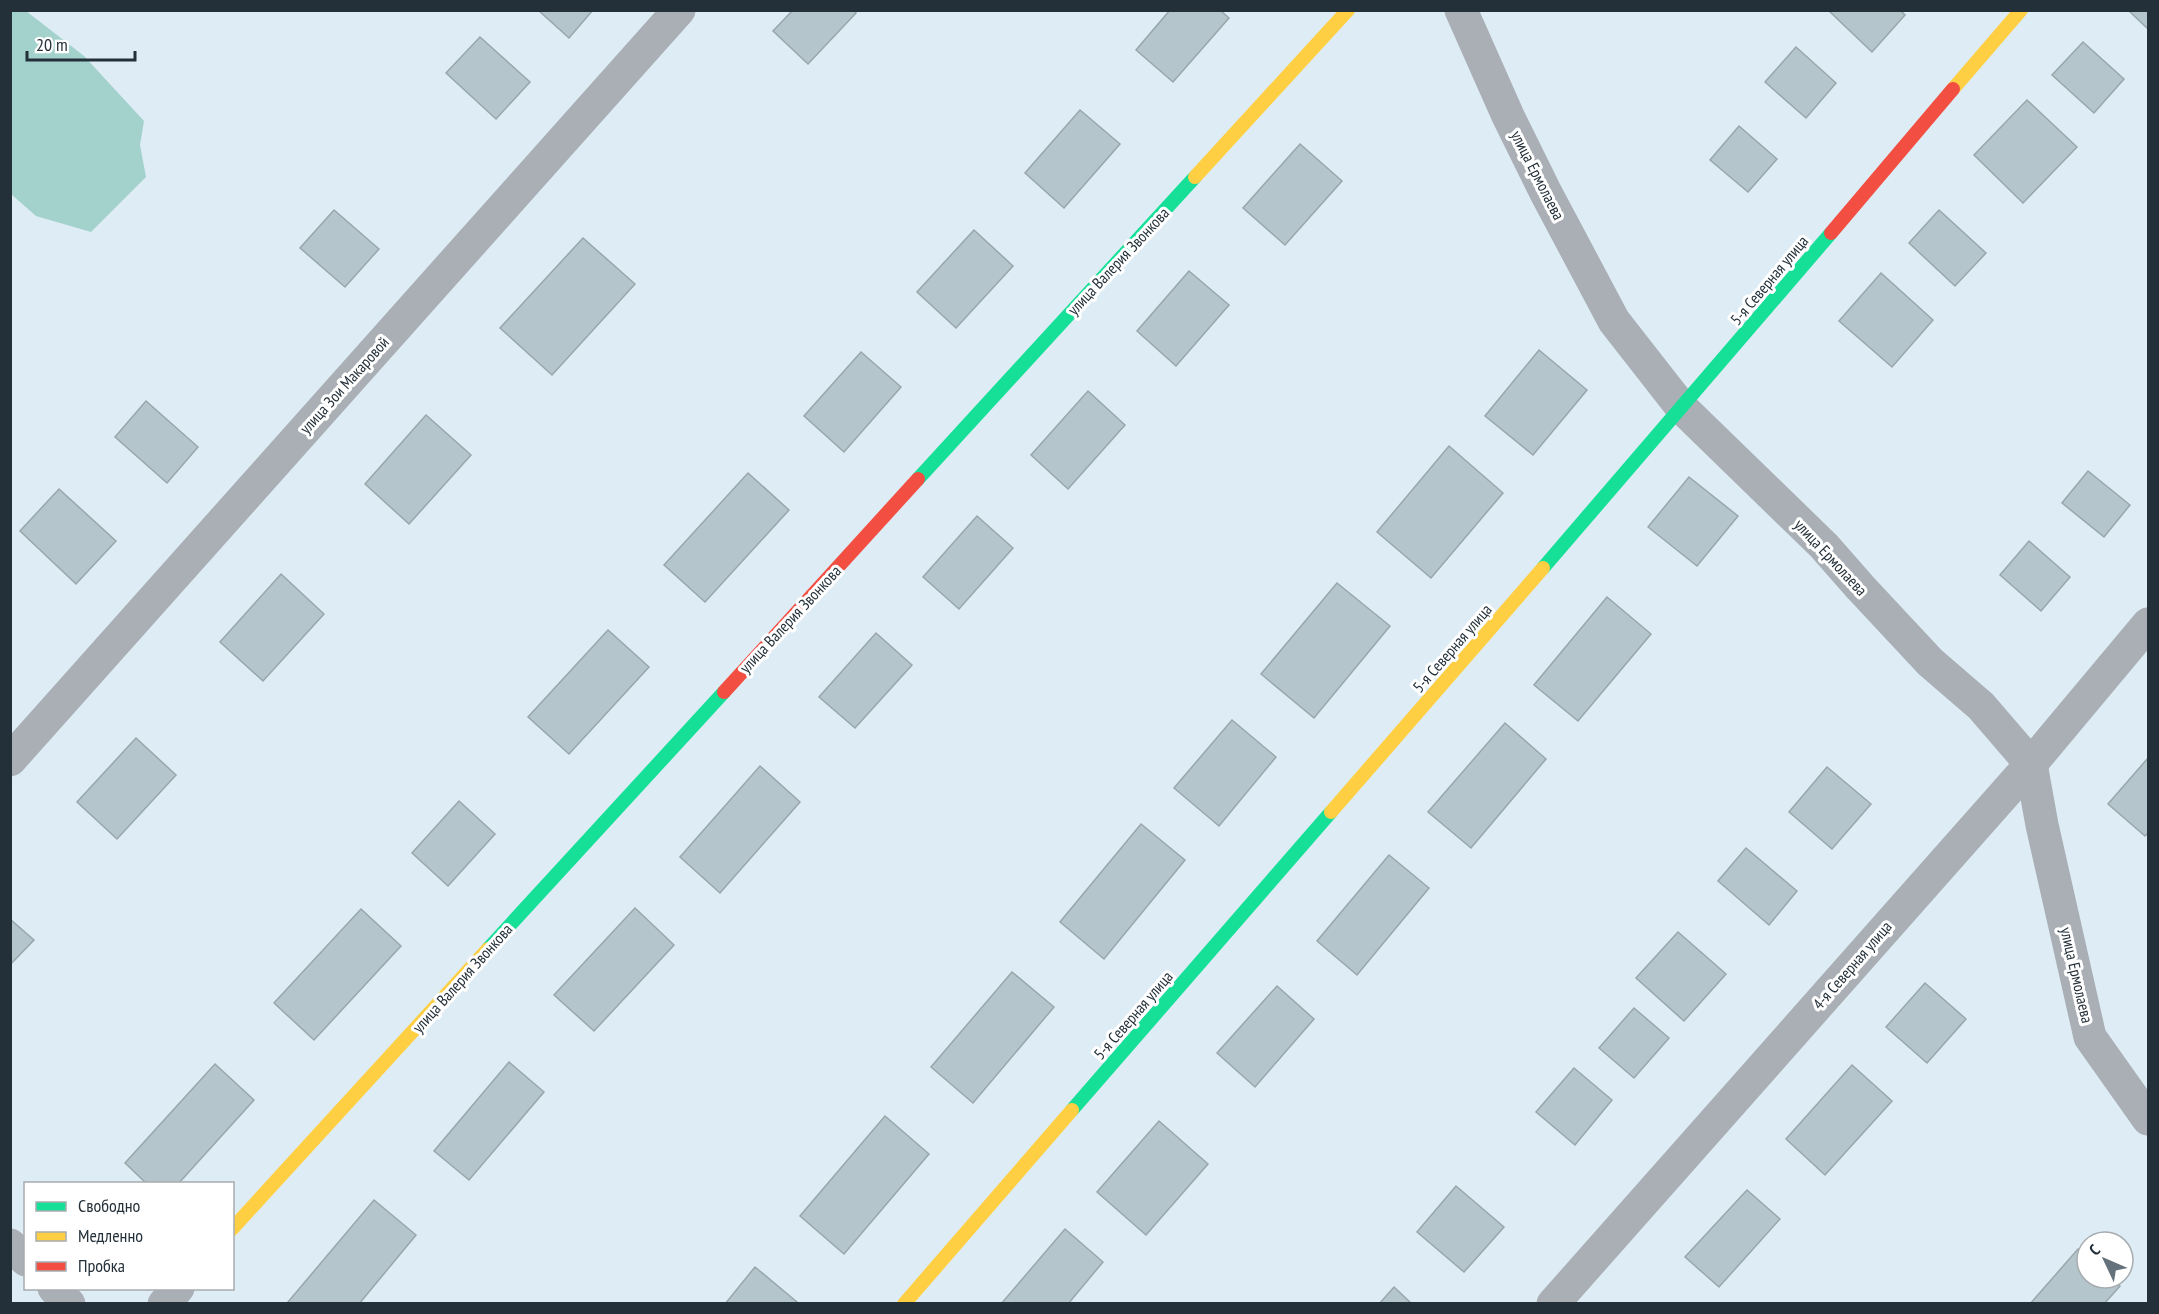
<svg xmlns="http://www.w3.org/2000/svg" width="2159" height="1314" font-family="'PT Sans Narrow',sans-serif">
	<rect width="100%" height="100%" fill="#deecf5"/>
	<polygon fill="#a3d1cc" points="11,10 26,11 84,56 144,121 140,145 146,177 91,232 36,216 11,194"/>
	<g fill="#b4c6cc" stroke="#99a6ab" stroke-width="1.5">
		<polygon points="538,10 593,10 569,38"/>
		<polygon points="793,10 853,10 856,13 808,64 773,31"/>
		<polygon points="1170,10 1220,10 1229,18 1173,82 1136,50"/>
		<polygon points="1828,10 1900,10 1905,15 1872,52"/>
		<polygon points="2128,10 2148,10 2148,29"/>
		<polygon points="480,37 530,82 496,119 446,73"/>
		<polygon points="2083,42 2124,79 2094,113 2052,75"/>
		<polygon points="1796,47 1836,83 1806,118 1765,82"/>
		<polygon points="2027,100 2077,147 2023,203 1974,155"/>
		<polygon points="1080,110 1120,144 1064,208 1025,173"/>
		<polygon points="1739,126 1777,159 1748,192 1710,160"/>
		<polygon points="1300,144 1342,181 1285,245 1243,208"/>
		<polygon points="334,210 379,249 345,287 300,248"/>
		<polygon points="1939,210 1986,253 1955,286 1909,243"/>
		<polygon points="974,230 1013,266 956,328 917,292"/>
		<polygon points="583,238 635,284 552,375 500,328"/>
		<polygon points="1189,271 1229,305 1176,366 1137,331"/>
		<polygon points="1881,273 1933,320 1892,367 1839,321"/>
		<polygon points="1539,350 1587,390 1533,455 1485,416"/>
		<polygon points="861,352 901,387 844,452 804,416"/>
		<polygon points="1088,391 1125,425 1068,489 1031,455"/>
		<polygon points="146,401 198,447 167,483 115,437"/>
		<polygon points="426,415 471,455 409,524 365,484"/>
		<polygon points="1449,446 1503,493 1431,578 1377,532"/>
		<polygon points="2088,471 2130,505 2104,537 2062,503"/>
		<polygon points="748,473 789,510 705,602 664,565"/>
		<polygon points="1689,477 1738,516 1697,566 1648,527"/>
		<polygon points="59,489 116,541 76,584 20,531"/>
		<polygon points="977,516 1013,548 959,609 923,577"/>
		<polygon points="2029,541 2070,577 2041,611 2000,575"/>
		<polygon points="281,574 324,614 263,681 220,642"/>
		<polygon points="1337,583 1390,626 1314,718 1261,674"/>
		<polygon points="1607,597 1651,634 1578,721 1534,685"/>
		<polygon points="608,630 649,667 569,754 528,717"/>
		<polygon points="876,633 912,665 855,728 819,697"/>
		<polygon points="1232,720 1276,757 1219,826 1174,788"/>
		<polygon points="1505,723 1546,759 1471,848 1428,812"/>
		<polygon points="136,738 176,775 117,839 77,802"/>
		<polygon points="2148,758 2148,833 2145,836 2108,804"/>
		<polygon points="760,766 800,802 720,893 680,857"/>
		<polygon points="1827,767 1871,804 1832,849 1789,812"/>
		<polygon points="459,801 495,834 448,886 412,853"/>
		<polygon points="1141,824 1185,860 1104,959 1060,922"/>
		<polygon points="1746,848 1797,891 1769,925 1718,881"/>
		<polygon points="1389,855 1429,888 1357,975 1317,941"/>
		<polygon points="635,908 674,945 594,1031 554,995"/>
		<polygon points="361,909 401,946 314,1040 274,1003"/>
		<polygon points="10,919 34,940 10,965"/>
		<polygon points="1678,932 1726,974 1684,1021 1636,978"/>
		<polygon points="1012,972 1054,1007 973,1103 931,1067"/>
		<polygon points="1925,983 1966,1019 1927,1063 1886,1027"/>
		<polygon points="1277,986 1314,1019 1255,1087 1217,1053"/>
		<polygon points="1634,1008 1669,1038 1634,1078 1599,1048"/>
		<polygon points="509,1062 544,1092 469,1180 434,1151"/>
		<polygon points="215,1064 254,1100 178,1184 147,1184 125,1163"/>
		<polygon points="1852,1065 1892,1101 1825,1175 1786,1139"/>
		<polygon points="1574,1068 1612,1100 1575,1145 1536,1112"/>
		<polygon points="885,1116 929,1154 844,1254 800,1216"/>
		<polygon points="1159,1121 1208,1164 1146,1235 1097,1192"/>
		<polygon points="1456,1186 1504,1227 1464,1272 1417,1232"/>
		<polygon points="1747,1190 1780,1219 1719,1287 1685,1257"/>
		<polygon points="374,1200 416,1235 359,1304 290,1304 288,1302"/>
		<polygon points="1065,1229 1103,1262 1068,1304 1001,1304"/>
		<polygon points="2078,1249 2087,1257 2087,1278 2110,1278 2120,1286 2104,1304 2030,1304"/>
		<polygon points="755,1267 797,1302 795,1304 725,1304"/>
		<polygon points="1394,1287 1412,1304 1379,1304"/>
	</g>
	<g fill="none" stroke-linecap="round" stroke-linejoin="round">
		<g stroke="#a9afb4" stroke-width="33">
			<polyline points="1461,10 1508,116 1546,193 1614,321 1682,408 1824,546 1860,587 1930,662 1981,706 2031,764 2042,825 2090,1037 2148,1119"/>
			<polyline points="10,760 679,10"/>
			<polyline points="10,1245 26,1260"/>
			<polyline points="54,1288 69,1304"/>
			<polyline points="164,1304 178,1288"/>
			<polyline points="1553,1304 2031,764 2148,624"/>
		</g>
		<g stroke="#16e098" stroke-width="14">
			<polyline points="918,479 1195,177"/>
			<polyline points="1543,568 1831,233"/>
			<polyline points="488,949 724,692"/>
			<polyline points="1072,1110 1331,812"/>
		</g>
		<g stroke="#ffcf43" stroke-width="14">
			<polyline points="1953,89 2021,10"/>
			<polyline points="1195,177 1348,10"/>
			<polyline points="1331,812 1543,568"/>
			<polyline points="232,1229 488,949"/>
			<polyline points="904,1304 1072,1110"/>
		</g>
		<g stroke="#f24e42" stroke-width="14">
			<polyline points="1831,233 1953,89"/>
			<polyline points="724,692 918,479"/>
		</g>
	</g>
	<g text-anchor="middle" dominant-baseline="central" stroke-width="6" stroke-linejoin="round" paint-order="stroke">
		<g font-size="16" fill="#243039" stroke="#fff">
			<text transform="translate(1538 175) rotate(63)">улица Ермолаева</text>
			<text transform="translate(1118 261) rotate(-47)">улица Валерия Звонкова</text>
			<text transform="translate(1769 280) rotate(-50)">5-я Северная улица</text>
			<text transform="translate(344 385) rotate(-48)">улица Зои Макаровой</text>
			<text transform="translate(1831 557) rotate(47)">улица Ермолаева</text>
			<text transform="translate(790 619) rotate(-47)">улица Валерия Звонкова</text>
			<text transform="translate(1452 648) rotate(-49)">5-я Северная улица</text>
			<text transform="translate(1852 965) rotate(-49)">4-я Северная улица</text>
			<text transform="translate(2077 975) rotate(77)">улица Ермолаева</text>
			<text transform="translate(462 978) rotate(-48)">улица Валерия Звонкова</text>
			<text transform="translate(1133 1015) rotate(-49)">5-я Северная улица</text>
		</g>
	</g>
	<rect width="2159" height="1314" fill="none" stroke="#243039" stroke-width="24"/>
	<rect x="24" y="1182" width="210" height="108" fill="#ffffff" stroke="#a7acb0" stroke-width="1.5"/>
	<rect x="36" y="1202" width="30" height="9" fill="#16e098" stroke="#a7acb0" stroke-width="1.5"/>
	<text x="78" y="1212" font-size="18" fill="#243039">Свободно</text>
	<rect x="36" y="1232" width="30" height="9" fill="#ffcf43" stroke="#a7acb0" stroke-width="1.5"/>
	<text x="78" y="1242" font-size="18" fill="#243039">Медленно</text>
	<rect x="36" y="1262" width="30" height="9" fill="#f24e42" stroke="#a7acb0" stroke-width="1.5"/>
	<text x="78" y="1272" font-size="18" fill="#243039">Пробка</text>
	<g transform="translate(2105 1260) rotate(314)"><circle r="28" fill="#ffffff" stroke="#a7acb0" stroke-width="1.5"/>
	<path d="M0-4.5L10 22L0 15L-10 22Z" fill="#65727b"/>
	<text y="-9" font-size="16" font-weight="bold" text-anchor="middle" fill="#243039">С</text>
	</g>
	<path d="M27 51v9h108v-9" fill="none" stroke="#243039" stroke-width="3"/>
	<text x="36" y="51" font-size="18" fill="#243039" stroke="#ffffff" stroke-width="4.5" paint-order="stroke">20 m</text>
</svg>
